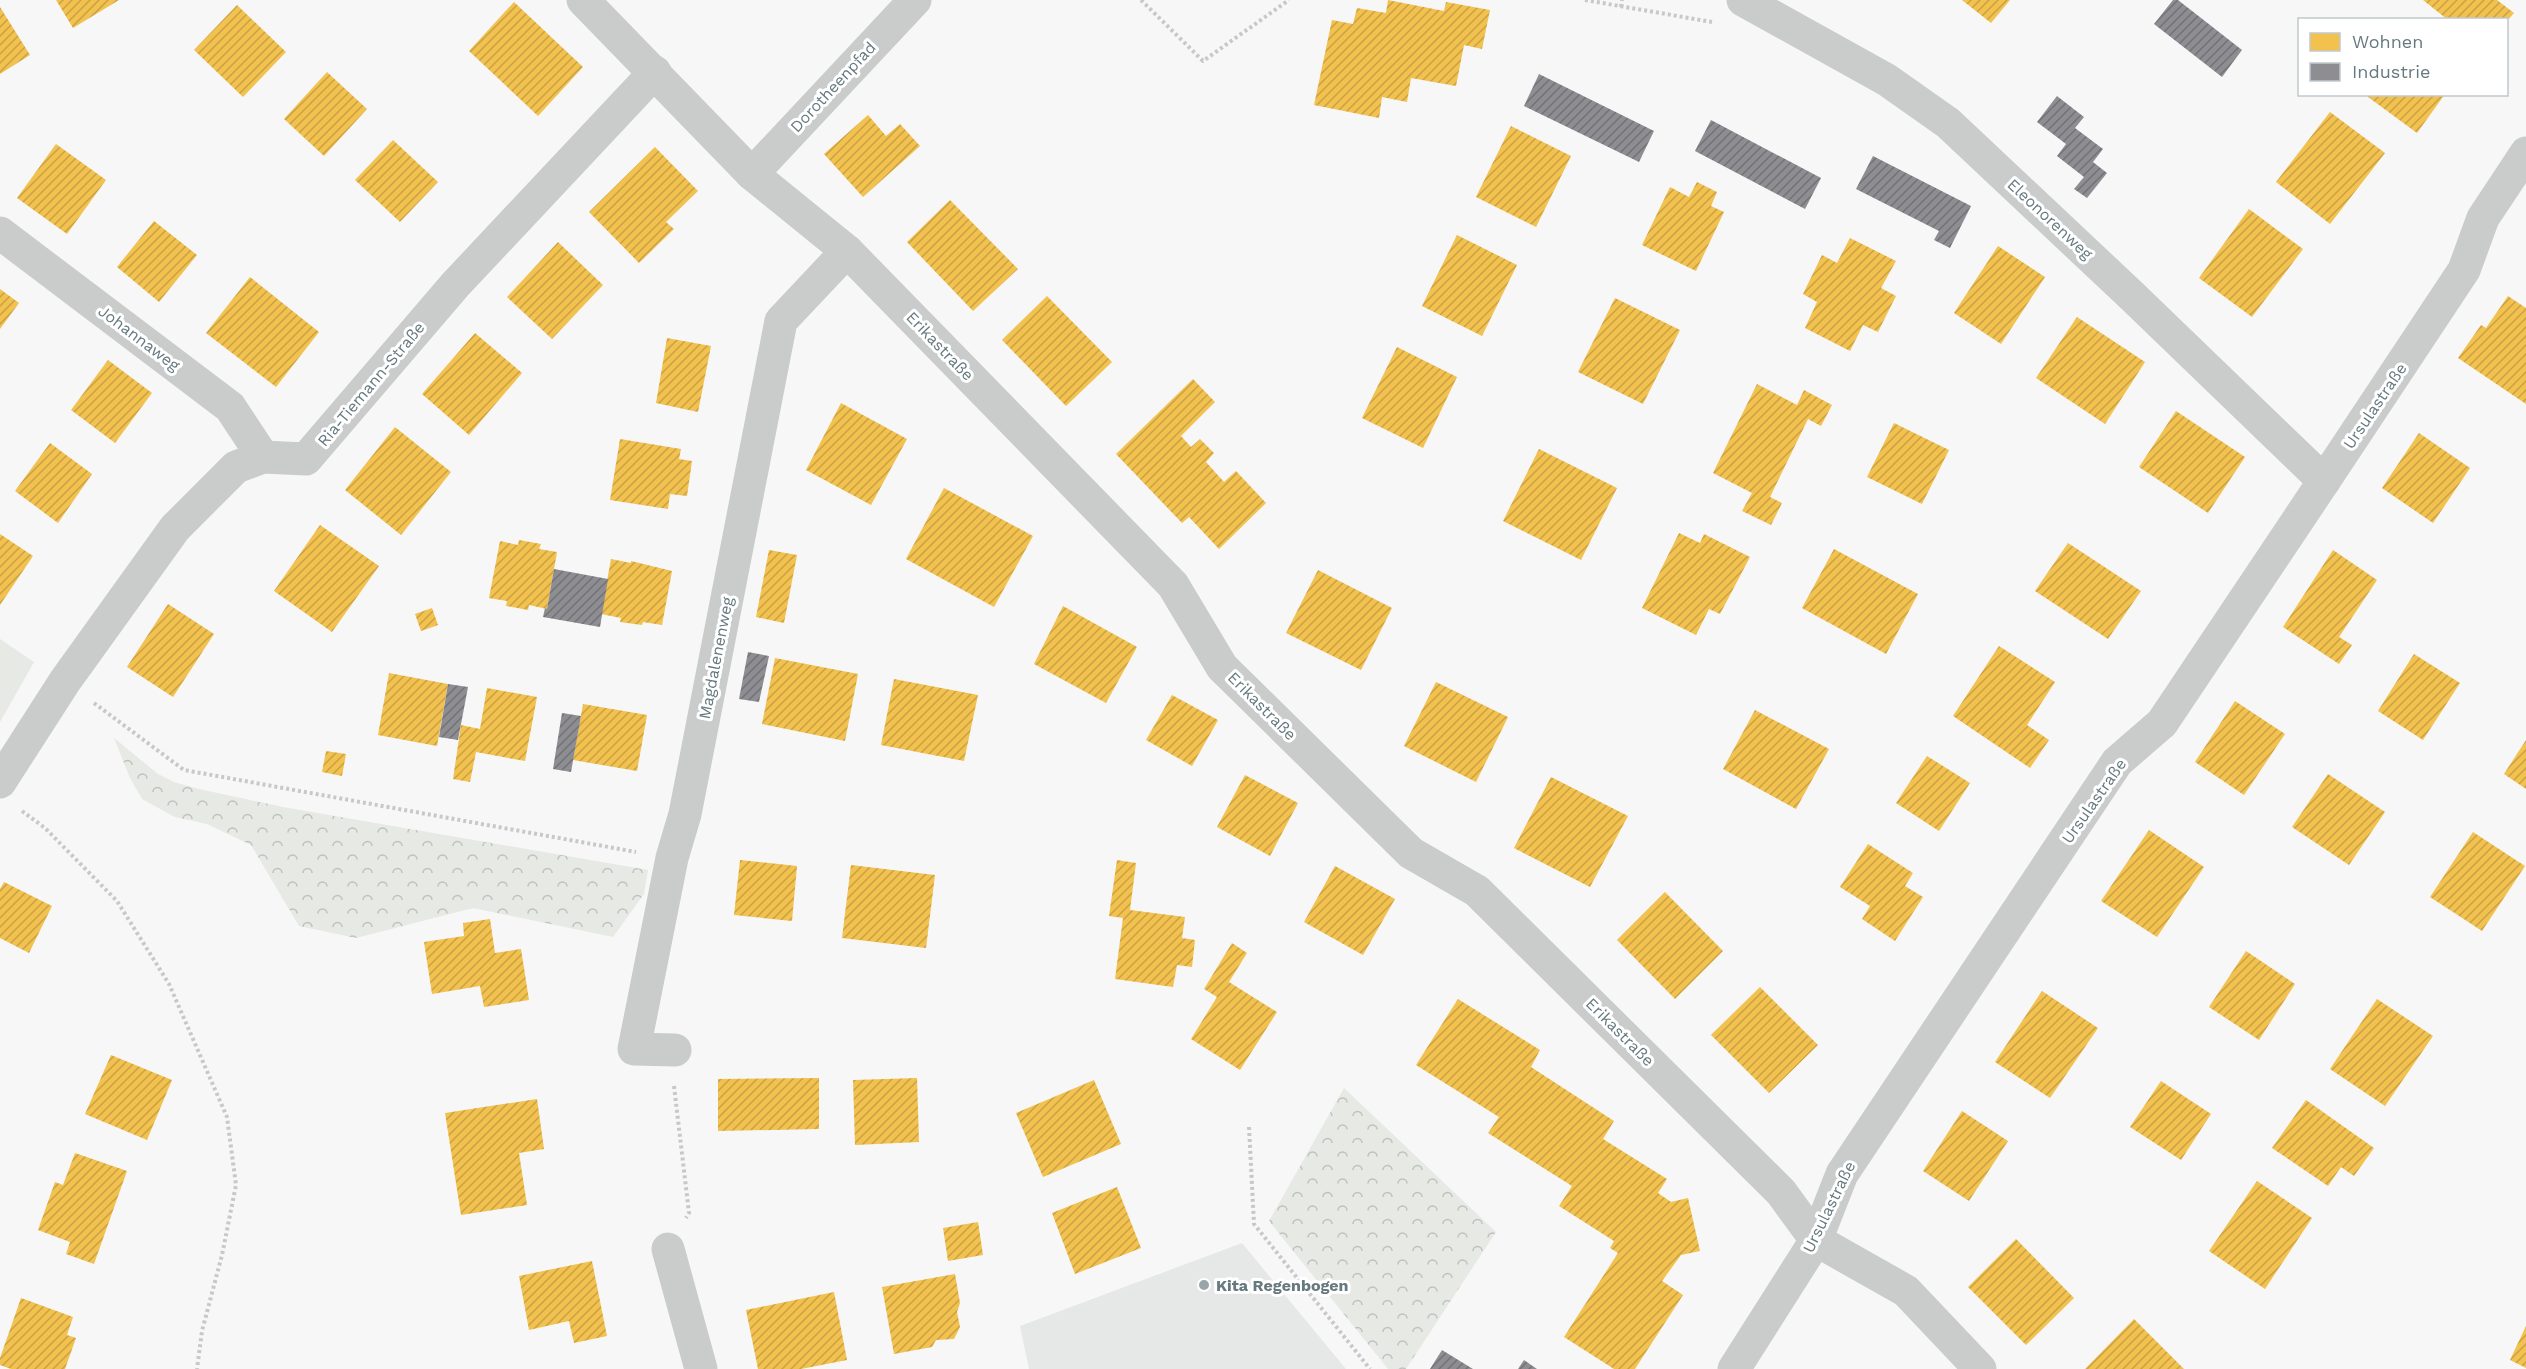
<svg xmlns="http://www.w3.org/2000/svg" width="2526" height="1369" font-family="'Work Sans',sans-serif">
	<defs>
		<pattern id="park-crowns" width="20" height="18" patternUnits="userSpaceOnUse" patternTransform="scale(1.5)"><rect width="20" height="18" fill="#e6e9e4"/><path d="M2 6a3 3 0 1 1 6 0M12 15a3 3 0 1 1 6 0" fill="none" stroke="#bec2be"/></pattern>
		<pattern id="homes-hatch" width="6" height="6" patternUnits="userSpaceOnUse" patternTransform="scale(1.5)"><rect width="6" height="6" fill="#f2c14e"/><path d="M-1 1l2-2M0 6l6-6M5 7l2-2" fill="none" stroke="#c8a246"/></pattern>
		<pattern id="industry-hatch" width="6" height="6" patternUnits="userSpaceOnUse" patternTransform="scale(1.5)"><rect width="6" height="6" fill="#8d8d92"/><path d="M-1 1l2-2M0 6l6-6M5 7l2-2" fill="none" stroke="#717377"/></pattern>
	</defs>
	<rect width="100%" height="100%" fill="#f7f7f7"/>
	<polygon fill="#e6e8e7" points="1242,1243 1346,1369 1029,1369 1020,1326"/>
	<polygon fill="#e6e9e4" points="0,639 34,662 0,722"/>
	<g fill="url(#park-crowns)">
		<polygon points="114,738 158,774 174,782 199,789 283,807 648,870 644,894 613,937 473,908 356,938 299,926 251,845 207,824 175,817 142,799 130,778"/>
		<polygon points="1344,1088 1496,1232 1406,1369 1388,1369 1269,1221"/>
	</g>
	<g fill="url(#homes-hatch)">
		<polygon points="56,0 119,0 73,28"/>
		<polygon points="1388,0 1444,11 1446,2 1490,10 1482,49 1464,45 1456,86 1411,78 1407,102 1382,97 1379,118 1314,105 1332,20 1353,24 1357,8 1386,13"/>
		<polygon points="1962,0 2010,0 1991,23"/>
		<polygon points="2423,0 2497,0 2514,13 2506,22 2506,20 2448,20"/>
		<polygon points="514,2 583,67 538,116 469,51"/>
		<polygon points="237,5 286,52 243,97 194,50"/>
		<polygon points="0,7 30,55 0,74"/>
		<polygon points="327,72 367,109 324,156 284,119"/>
		<polygon points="2364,94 2445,94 2417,133"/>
		<polygon points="2330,112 2385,153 2330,224 2276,182"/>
		<polygon points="868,115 886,136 900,124 920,146 863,197 824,154"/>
		<polygon points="1511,126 1571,156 1536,227 1476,197"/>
		<polygon points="393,140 438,182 400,222 355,180"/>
		<polygon points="56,144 106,180 67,234 17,198"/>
		<polygon points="655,147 698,191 666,222 674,229 639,263 589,212"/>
		<polygon points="1697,182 1717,192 1711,206 1724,212 1696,271 1642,245 1670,187 1689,197"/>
		<polygon points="950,200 1018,269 973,311 907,242"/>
		<polygon points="2249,209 2303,249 2252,317 2199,278"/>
		<polygon points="154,221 197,255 159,302 117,267"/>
		<polygon points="1457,235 1517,265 1482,336 1422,306"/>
		<polygon points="1850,238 1896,261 1881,288 1896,296 1878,332 1863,325 1850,351 1805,328 1817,302 1803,294 1822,255 1837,263"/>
		<polygon points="558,242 603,285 552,339 507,297"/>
		<polygon points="1998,246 2045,277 2001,344 1954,313"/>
		<polygon points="250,277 319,332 276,387 206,333"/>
		<polygon points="0,289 19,303 0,329"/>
		<polygon points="1047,296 1112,362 1066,406 1002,340"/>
		<polygon points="2508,296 2526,308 2526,404 2458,358 2481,325 2486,328"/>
		<polygon points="1615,298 1680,330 1643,404 1578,372"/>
		<polygon points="2077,317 2145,362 2105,424 2036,378"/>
		<polygon points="475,333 522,373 469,435 422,394"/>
		<polygon points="667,338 711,346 698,412 656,403"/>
		<polygon points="1397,347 1457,377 1423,448 1362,418"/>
		<polygon points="108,360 152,393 115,443 71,410"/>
		<polygon points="1193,379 1215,402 1181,436 1191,447 1200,439 1214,453 1206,462 1224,482 1236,471 1266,503 1219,549 1189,517 1182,523 1116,454"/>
		<polygon points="1757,384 1797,405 1804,390 1832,405 1821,426 1808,419 1770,497 1782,503 1771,525 1742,511 1752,493 1713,473"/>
		<polygon points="841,403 907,439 871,505 806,470"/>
		<polygon points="2176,411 2245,457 2208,513 2139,467"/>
		<polygon points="1894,423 1949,450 1922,504 1867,477"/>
		<polygon points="395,427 451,472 401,535 345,490"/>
		<polygon points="2419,433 2470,468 2433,523 2382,488"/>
		<polygon points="620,439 681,449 679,459 692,461 687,496 670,494 668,509 610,500"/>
		<polygon points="50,443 92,474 58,523 15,491"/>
		<polygon points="1539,449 1617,488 1581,560 1503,521"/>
		<polygon points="944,488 1033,536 994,607 906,559"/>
		<polygon points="320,525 379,566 332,632 274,591"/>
		<polygon points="1679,533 1700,543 1704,534 1750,557 1720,614 1709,609 1696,635 1642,608"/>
		<polygon points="0,534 33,556 0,605"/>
		<polygon points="519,540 541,544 539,549 557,552 547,609 529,605 528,610 506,606 507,601 489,598 500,541 518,545"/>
		<polygon points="2068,543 2141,591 2108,639 2035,591"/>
		<polygon points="1834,549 1918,594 1886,654 1802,608"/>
		<polygon points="769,550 797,555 784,623 756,617"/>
		<polygon points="2333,550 2377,580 2339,637 2352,645 2339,664 2283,627"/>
		<polygon points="611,559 631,563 631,561 672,571 662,625 643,622 642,625 620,622 621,618 601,614"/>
		<polygon points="1318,570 1392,608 1361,670 1286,633"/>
		<polygon points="168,604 214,634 173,697 127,667"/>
		<polygon points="1063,606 1137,647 1106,703 1034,664"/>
		<polygon points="432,608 438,625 421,631 415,614"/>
		<polygon points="1999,646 2055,682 2027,725 2049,740 2030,768 1953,716"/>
		<polygon points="2414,654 2460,683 2423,740 2378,711"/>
		<polygon points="775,658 858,674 845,741 762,724"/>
		<polygon points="389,673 448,684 437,746 378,735"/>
		<polygon points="894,679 978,695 964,761 881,745"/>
		<polygon points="1436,682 1508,717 1476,782 1404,746"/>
		<polygon points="487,688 537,697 525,761 476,752 470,782 453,779 461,725 480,729"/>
		<polygon points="1172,695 1218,720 1192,766 1146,740"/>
		<polygon points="2235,701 2285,734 2244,795 2195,762"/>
		<polygon points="583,704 647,715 637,771 573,760"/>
		<polygon points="1755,710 1829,749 1796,809 1723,769"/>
		<polygon points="2526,740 2526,789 2504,774"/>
		<polygon points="326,751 346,754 342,776 322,772"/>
		<polygon points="1927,756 1970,783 1939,831 1896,803"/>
		<polygon points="2328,774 2385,812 2349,865 2292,827"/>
		<polygon points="1245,775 1298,803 1270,856 1217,827"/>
		<polygon points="1551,777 1628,816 1590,887 1514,848"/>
		<polygon points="2149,830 2204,867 2157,937 2101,901"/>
		<polygon points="2473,832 2525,866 2482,931 2430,897"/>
		<polygon points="1868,844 1913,873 1905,886 1923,897 1895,941 1862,919 1870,906 1840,887"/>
		<polygon points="740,860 797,866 792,921 734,915"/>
		<polygon points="1117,860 1136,863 1130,910 1185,917 1182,938 1195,940 1192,967 1177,965 1173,987 1115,979 1123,918 1109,916"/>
		<polygon points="851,865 935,875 926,948 842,938"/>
		<polygon points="1335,866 1395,899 1363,955 1304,922"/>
		<polygon points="4,882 52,906 29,953 0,938 0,889"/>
		<polygon points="1665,892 1723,951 1675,999 1617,940"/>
		<polygon points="490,919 495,953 521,949 529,1000 484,1007 480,986 432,994 424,942 464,936 463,923"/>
		<polygon points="1232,943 1247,953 1229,982 1277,1012 1240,1070 1191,1039 1217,997 1204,989"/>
		<polygon points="2246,951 2295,984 2259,1040 2209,1007"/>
		<polygon points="1760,987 1818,1045 1769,1093 1711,1035"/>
		<polygon points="2042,991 2098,1028 2050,1098 1995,1062"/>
		<polygon points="1458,999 1540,1050 1531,1067 1614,1121 1603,1139 1667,1179 1658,1193 1671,1202 1688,1198 1700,1251 1681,1255 1662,1281 1683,1295 1635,1369 1614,1369 1564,1337 1618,1253 1610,1248 1614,1241 1559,1206 1572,1186 1488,1133 1499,1117 1416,1065"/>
		<polygon points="2377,999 2433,1036 2385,1106 2330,1069"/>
		<polygon points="111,1055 172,1080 147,1140 85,1114"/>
		<polygon points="819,1078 819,1129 718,1131 718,1079"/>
		<polygon points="917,1078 919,1142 855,1145 853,1080"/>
		<polygon points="1094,1080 1121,1144 1043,1177 1016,1113"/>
		<polygon points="2161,1081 2211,1114 2181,1160 2130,1127"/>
		<polygon points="537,1099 544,1149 519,1153 527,1205 461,1215 445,1113"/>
		<polygon points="2306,1100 2374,1148 2354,1176 2341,1167 2328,1186 2272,1148"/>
		<polygon points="1962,1111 2008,1141 1969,1201 1923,1171"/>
		<polygon points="75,1153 127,1171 94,1264 66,1254 70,1242 38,1230 55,1182 63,1185"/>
		<polygon points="2257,1181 2312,1218 2265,1289 2209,1251"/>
		<polygon points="1117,1187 1141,1248 1075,1274 1052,1213"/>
		<polygon points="978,1222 983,1255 948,1261 943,1228"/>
		<polygon points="2016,1239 2074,1298 2026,1345 1968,1287"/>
		<polygon points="592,1261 607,1336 574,1343 569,1321 529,1330 519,1276"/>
		<polygon points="955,1274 960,1303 957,1312 960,1327 954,1339 936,1340 932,1347 894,1354 882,1287"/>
		<polygon points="834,1292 847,1360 801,1369 758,1369 746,1310"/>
		<polygon points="21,1298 73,1317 67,1335 76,1338 65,1369 11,1369 0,1365 0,1358"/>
		<polygon points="2134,1319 2184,1369 2085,1369"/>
		<polygon points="2526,1326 2526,1368 2510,1360"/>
	</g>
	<g fill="url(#industry-hatch)">
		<polygon points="2173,0 2178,0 2242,50 2222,77 2154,24"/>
		<polygon points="1539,74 1654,131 1639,162 1524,106"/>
		<polygon points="2057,96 2084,117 2075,128 2103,149 2093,162 2107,173 2087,198 2074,189 2084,177 2057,156 2066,144 2037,122"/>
		<polygon points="1711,120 1821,178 1805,209 1695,151"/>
		<polygon points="1873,156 1971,206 1950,248 1934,240 1939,231 1856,189"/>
		<polygon points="554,569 608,579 600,627 543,617 545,608 547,609"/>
		<polygon points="748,652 769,656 759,702 739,699"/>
		<polygon points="448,684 468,687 458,740 439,737"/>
		<polygon points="562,713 581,716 571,772 553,769"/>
		<polygon points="1442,1350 1473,1369 1430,1369"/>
		<polygon points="1524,1360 1537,1369 1518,1369"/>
	</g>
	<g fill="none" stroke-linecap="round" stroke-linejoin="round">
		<g stroke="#c7c8c9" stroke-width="4" stroke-dasharray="3 3" stroke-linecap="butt">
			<polyline points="1141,0 1203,61 1289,0"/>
			<polyline points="1585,0 1712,22"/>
			<polyline points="1621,7 1622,0"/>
			<polyline points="94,703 184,770 636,852"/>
			<polyline points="22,811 45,828 117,901 169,984 227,1117 236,1185 222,1255 202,1331 197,1369"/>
			<polyline points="674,1086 689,1213 686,1218"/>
			<polyline points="1249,1127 1254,1224 1370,1369"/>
		</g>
		<g stroke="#cacccc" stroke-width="33">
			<polyline points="583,0 752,174 847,251 1173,585 1222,667 1411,853 1477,891 1781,1192 1816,1240 1906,1291 1980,1369"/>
			<polyline points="1743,0 1887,80 1948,123 2131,295 2324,481"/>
			<polyline points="752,174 915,0"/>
			<polyline points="0,233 230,407 263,457"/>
			<polyline points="0,782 65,681 175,528 236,467 263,457 306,459 455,285 655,72"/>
			<polyline points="675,1050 634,1049 672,858 685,814 781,321 847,251"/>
			<polyline points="668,1249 701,1369"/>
			<polyline points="1734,1369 1816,1240 1842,1174 2117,762 2162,723 2324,481 2464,270 2483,218 2526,153"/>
		</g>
	</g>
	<circle fill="#98a5a9" stroke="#fff" stroke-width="2" cx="1204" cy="1285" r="6"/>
	<g text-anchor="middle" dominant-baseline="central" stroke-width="6" stroke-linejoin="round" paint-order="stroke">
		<g font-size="16" fill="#65797f" stroke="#fff">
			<text transform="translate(833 87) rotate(-47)">Dorotheenpfad</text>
			<text transform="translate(2050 219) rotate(43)">Eleonorenweg</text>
			<text transform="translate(139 338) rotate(37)">Johannaweg</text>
			<text transform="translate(940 346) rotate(46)">Erikastraße</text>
			<text transform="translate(371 384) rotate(-50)">Ria-Tiemann-Straße</text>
			<text transform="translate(2375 406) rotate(-56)">Ursulastraße</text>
			<text transform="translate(716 658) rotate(-79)">Magdalenenweg</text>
			<text transform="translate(1262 706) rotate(45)">Erikastraße</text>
			<text transform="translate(2094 801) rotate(-55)">Ursulastraße</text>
			<text transform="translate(1620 1032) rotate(45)">Erikastraße</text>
			<text transform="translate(1829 1207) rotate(-64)">Ursulastraße</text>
		</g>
		<g font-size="16" font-weight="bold" fill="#65797f" stroke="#fff" text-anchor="start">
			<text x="1216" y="1285">Kita Regenbogen</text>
		</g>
	</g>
	<rect x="2298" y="18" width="210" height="78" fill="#ffffff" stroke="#c1c9cc" stroke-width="1.5"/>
	<rect x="2310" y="33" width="30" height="18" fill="#f2c14e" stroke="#c1c9cc" stroke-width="1.5"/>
	<text x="2352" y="48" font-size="18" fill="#65797f">Wohnen</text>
	<rect x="2310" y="63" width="30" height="18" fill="#8d8d92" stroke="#c1c9cc" stroke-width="1.5"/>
	<text x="2352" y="78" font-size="18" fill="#65797f">Industrie</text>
</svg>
